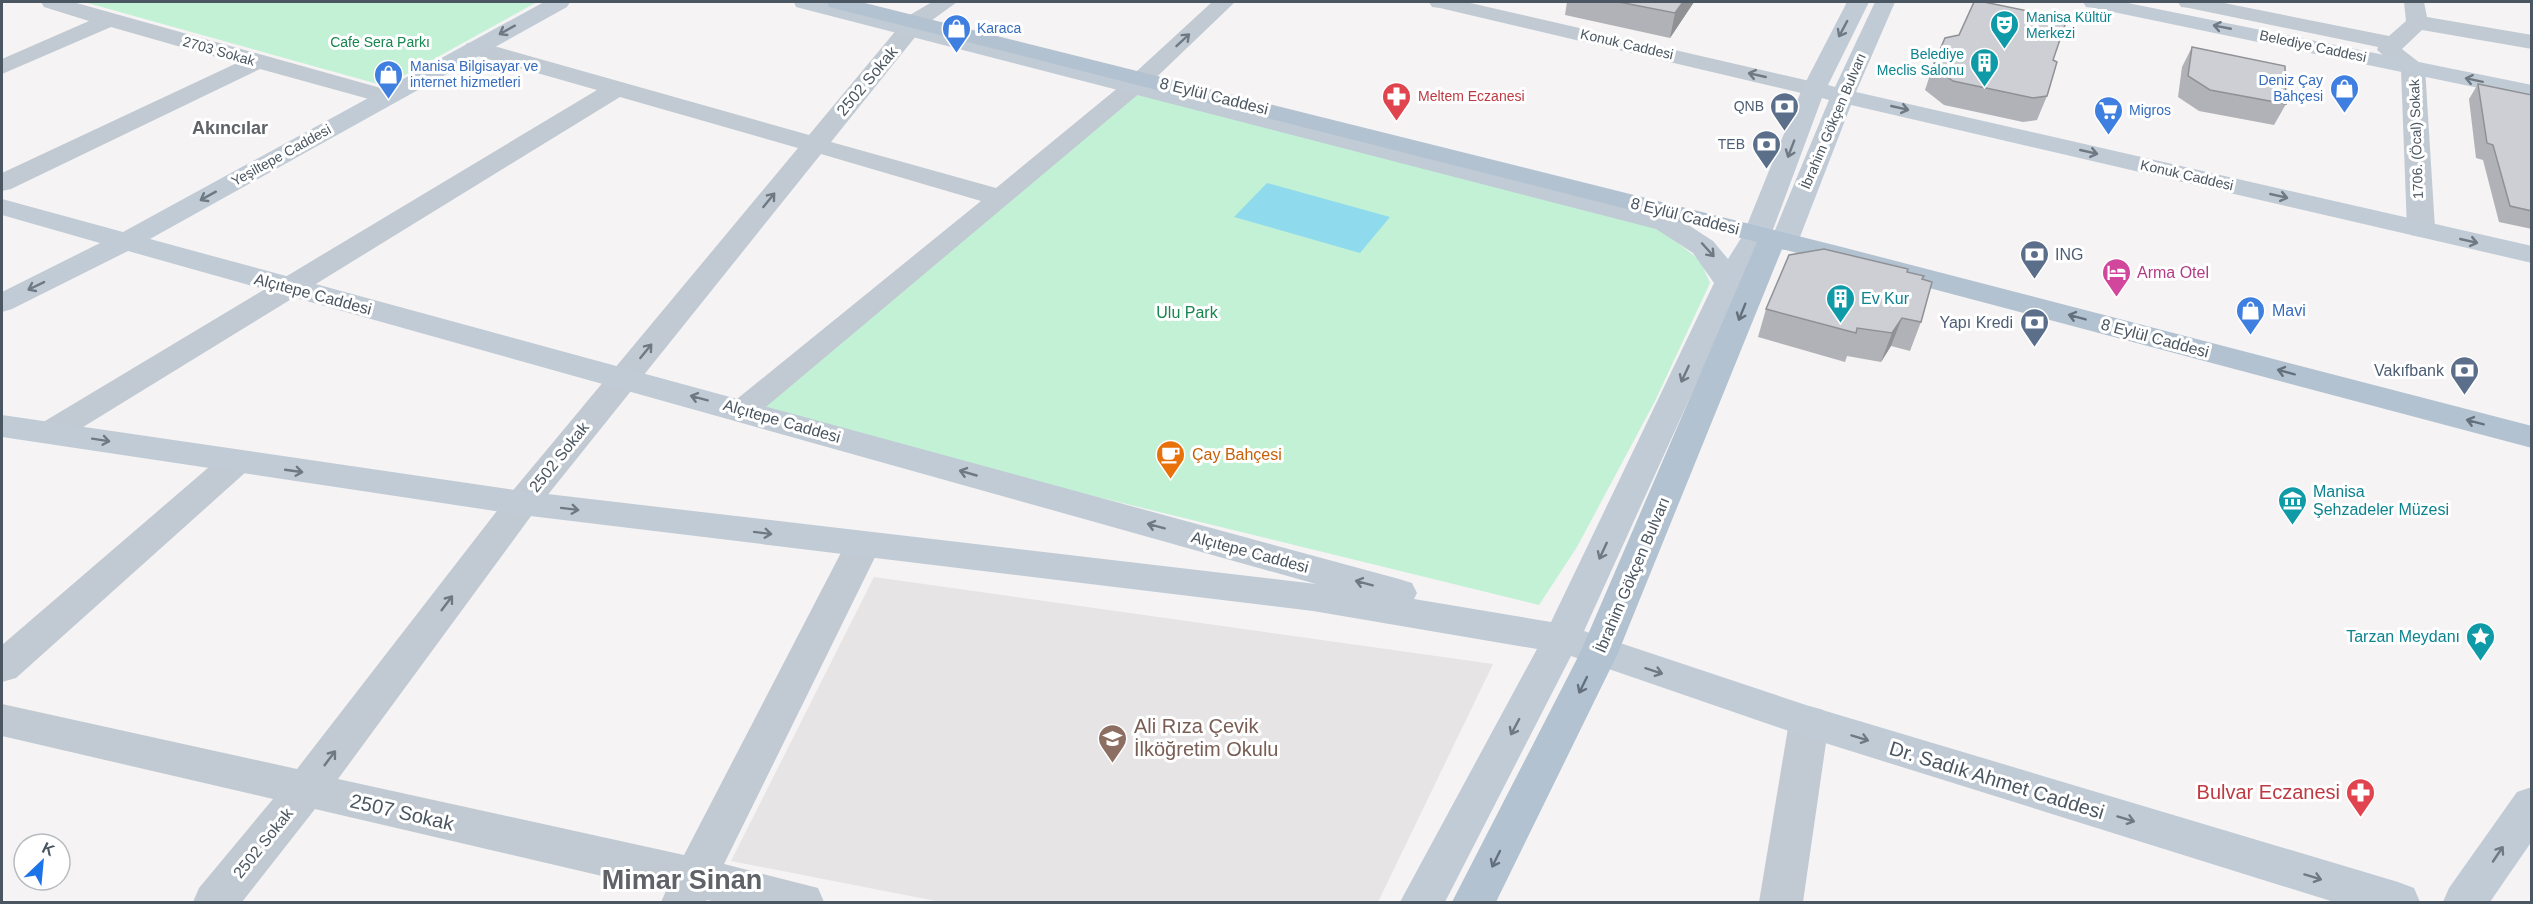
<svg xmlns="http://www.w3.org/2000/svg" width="2533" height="904" font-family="Arial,sans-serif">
	<rect width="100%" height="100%" fill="#f5f3f3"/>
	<polygon fill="#e6e4e5" points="874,577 1493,664 1378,902 941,902 731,861"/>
	<g fill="#c3f1d5">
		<polygon points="84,2 537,2 385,86"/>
		<polygon points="1134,90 1656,227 1700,260 1710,283 1655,401 1577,547 1539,605 743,410"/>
	</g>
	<polygon fill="#90daee" points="1267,183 1390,217 1360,253 1234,217"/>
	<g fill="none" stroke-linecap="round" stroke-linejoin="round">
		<g fill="#c1cad2" fill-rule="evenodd">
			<polygon points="41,2 73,2 395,92 399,97 395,102 387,104 260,69 11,189 2,191 2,173 237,63 111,27 2,74 2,59 89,21 44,7"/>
			<polygon points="932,2 957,2 924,26 831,142 996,188 1125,82 1212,2 1235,2 1141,92 754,417 743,421 732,417 727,410 732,403 981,201 821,154 534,512 338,779 684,855 845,545 851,536 863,532 875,536 881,545 724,864 818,888 824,902 717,902 707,900 705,902 661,902 666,891 315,809 242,902 193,902 199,888 273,799 2,736 2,704 297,769 510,494 798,148 620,97 62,440 51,443 40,440 35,432 40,424 597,90 467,53 464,48 467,43 483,43 809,135 908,16"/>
			<polygon points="1429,2 1466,2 1814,82 1822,84 1826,89 1822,94 1814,96 1440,8 1432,7"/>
			<polygon points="2178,2 2219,2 2389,36 2406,21 2404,2 2424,2 2427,17 2532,35 2532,49 2422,30 2402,49 2425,67 2435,229 2431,235 2421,237 2411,235 2407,229 2401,70 2377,50 2378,47 2189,8 2181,7"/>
			<polygon points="235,452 247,455 252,463 247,471 16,678 2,682 2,645 223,455"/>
			<polygon points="1809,706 1823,710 1829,722 1803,902 1759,902 1789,722 1795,710"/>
		</g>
		<g fill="#c1cbd6" fill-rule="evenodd">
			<polygon points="544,2 570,2 567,7 150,239 1399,579 1412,583 1417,593 1414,599 1551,622 1714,283 1693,253 1656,229 796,7 794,2 828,2 1676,217 1713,241 1728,259 1743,235 1802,89 1847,2 1869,2 1828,85 1835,87 1875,2 1895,2 1856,92 2532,246 2532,263 1851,105 1798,242 1794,248 1784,250 1774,248 1770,242 1829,100 1822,98 1771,235 1742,283 1584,631 1809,706 2398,882 2414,888 2420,902 2334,902 1809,738 1571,656 1445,902 1400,902 1537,649 1313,611 522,515 2,437 2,415 522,491 1316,584 128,251 12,309 2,312 2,292 100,243 2,215 2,199 123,232"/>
			<polygon points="2083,2 2123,2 2532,85 2532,99 2094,8 2086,7"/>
			<polygon points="2532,787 2532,841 2490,902 2443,902 2449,888 2517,792"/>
		</g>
		<polygon fill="#b3c2d1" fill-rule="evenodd" points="827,2 861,2 1838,246 2532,426 2532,448 1782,249 1618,653 1496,902 1452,902 1580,653 1757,242 829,7"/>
	</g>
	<g fill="#b0b2b7">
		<polygon points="1567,2 1694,2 1670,38 1565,15"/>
		<polygon points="2192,47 2286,104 2274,125 2199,111 2178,97 2182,67"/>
		<polygon points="2053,60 2047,96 2037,120 2023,122 1944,105 1925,90 1933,66"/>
		<polygon points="2478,84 2532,95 2532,229 2499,222 2483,160 2476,158 2469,99"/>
		<polygon points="1907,272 1922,279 1921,322 1910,351 1891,346 1881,362 1847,356 1845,362 1758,337 1766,309"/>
	</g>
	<g fill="#909195">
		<polygon points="1683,2 1694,2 1670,38 1675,13"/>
		<polygon points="1902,318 1891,346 1881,362 1892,333"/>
	</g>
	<g fill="#cdcfd5" stroke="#909195" stroke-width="1.5">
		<polygon points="1619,2 1683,2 1675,13"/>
		<polygon points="1974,2 1984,2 2067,19 2053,60 2057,62 2047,96 2033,98 1953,81 1933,66 1945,38 1959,35"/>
		<polygon points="2192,47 2285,66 2286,104 2210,90 2188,76"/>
		<polygon points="2478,84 2532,95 2532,211 2510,206 2493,145 2487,143"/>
		<polygon points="1824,249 1908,269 1907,272 1924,276 1922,279 1932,282 1921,322 1902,318 1892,333 1857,328 1856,333 1766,309 1789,255"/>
	</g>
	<defs><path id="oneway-shaft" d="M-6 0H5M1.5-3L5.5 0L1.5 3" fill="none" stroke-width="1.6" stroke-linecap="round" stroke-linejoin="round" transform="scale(1.5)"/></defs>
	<g stroke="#6e7984">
		<use href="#oneway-shaft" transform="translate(2222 27) rotate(-169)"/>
		<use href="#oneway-shaft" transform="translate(1843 29) rotate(118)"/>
		<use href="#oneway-shaft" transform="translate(507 30) rotate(151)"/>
		<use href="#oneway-shaft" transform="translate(2474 80) rotate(-168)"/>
		<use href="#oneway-shaft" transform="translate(1900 108) rotate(13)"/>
		<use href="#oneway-shaft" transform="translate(1791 149) rotate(111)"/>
		<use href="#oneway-shaft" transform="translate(2089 152) rotate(13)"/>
		<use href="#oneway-shaft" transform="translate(208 196) rotate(151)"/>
		<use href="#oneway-shaft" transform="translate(2279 196) rotate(13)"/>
		<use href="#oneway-shaft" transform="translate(2469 241) rotate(13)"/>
		<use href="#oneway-shaft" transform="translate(1708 250) rotate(48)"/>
		<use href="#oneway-shaft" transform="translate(36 286) rotate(154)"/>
		<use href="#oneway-shaft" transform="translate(1685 374) rotate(115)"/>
		<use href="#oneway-shaft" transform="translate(699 398) rotate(-165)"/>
		<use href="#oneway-shaft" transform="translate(101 440) rotate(9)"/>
		<use href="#oneway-shaft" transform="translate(294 471) rotate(8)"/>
		<use href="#oneway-shaft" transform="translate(968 473) rotate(-164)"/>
		<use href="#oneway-shaft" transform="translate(570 509) rotate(7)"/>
		<use href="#oneway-shaft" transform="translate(1156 526) rotate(-165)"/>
		<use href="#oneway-shaft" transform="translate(763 533) rotate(7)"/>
		<use href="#oneway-shaft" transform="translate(1603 551) rotate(115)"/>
		<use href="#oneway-shaft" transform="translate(1364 583) rotate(-165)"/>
		<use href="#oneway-shaft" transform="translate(1654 671) rotate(18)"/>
		<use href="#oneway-shaft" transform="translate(1515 727) rotate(118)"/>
		<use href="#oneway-shaft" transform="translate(1860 738) rotate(17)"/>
		<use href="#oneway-shaft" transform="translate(2126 819) rotate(17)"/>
		<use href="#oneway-shaft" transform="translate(2498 854) rotate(-56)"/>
		<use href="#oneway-shaft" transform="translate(2313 877) rotate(17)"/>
	</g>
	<g stroke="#6e7983">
		<use href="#oneway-shaft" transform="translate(1183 40) rotate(-43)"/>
		<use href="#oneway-shaft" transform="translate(1757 75) rotate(-167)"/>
		<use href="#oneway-shaft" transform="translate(769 200) rotate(-51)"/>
		<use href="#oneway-shaft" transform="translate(646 351) rotate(-51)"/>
		<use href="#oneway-shaft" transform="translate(447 603) rotate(-53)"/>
		<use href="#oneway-shaft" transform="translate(330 758) rotate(-53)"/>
	</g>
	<g stroke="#64717d">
		<use href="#oneway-shaft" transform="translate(1742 312) rotate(112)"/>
		<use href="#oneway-shaft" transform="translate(2077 317) rotate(-165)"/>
		<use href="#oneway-shaft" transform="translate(2286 372) rotate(-165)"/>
		<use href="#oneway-shaft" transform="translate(2475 422) rotate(-165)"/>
		<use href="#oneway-shaft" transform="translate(1583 685) rotate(116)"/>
		<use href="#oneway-shaft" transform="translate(1496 859) rotate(116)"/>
	</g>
	<defs>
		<symbol id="theatre-pin" viewBox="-11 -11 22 30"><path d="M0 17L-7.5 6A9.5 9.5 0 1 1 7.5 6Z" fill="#0f9aa8" stroke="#fff"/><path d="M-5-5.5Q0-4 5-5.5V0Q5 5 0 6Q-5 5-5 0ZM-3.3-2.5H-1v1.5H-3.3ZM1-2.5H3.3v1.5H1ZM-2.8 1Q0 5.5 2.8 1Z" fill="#fff"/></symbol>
		<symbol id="shop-pin" viewBox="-11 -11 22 30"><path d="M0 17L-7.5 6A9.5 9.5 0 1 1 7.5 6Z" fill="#3f7fe0" stroke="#fff"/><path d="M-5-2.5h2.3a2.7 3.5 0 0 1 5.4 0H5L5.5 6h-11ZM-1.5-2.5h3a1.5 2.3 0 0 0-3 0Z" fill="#fff"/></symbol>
		<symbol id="building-pin" viewBox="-11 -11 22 30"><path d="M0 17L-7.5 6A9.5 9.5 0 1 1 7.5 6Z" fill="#0f9aa8" stroke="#fff"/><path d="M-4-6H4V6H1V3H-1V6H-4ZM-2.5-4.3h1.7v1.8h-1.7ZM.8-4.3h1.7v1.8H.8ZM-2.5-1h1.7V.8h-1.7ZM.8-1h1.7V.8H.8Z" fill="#fff"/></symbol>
		<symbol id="pharmacy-pin" viewBox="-11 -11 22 30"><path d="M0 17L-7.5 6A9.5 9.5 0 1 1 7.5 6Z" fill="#e0444e" stroke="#fff"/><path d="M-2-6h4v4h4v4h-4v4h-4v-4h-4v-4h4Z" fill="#fff"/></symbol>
		<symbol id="bank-pin" viewBox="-11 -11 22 30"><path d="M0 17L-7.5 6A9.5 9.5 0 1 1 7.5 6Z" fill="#5c6f8a" stroke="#fff"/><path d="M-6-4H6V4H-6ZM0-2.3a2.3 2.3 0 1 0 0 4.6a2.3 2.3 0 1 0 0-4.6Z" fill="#fff"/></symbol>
		<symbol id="supermarket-pin" viewBox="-11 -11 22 30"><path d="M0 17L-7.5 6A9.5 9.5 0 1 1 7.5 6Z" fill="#3f7fe0" stroke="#fff"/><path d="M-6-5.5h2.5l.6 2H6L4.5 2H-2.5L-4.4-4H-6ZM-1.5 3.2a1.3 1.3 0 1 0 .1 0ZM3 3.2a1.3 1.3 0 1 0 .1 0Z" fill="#fff"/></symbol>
		<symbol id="hotel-pin" viewBox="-11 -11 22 30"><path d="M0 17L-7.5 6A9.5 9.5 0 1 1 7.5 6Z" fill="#d1479c" stroke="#fff"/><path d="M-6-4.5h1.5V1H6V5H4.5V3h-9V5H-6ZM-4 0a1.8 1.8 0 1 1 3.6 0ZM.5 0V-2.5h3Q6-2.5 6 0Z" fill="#fff"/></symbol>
		<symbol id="cafe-pin" viewBox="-11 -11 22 30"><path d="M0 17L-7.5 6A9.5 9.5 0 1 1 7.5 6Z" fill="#e8710a" stroke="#fff"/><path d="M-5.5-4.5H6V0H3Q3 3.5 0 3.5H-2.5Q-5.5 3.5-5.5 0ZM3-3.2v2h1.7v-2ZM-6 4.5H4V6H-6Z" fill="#fff"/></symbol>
		<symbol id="museum-pin" viewBox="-11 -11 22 30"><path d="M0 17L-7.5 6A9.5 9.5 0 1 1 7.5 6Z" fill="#0f9aa8" stroke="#fff"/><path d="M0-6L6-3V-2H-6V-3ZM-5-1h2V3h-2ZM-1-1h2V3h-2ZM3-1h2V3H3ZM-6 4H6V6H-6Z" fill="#fff"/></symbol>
		<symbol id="sight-pin" viewBox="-11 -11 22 30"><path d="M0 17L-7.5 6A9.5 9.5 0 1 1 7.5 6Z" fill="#0f9aa8" stroke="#fff"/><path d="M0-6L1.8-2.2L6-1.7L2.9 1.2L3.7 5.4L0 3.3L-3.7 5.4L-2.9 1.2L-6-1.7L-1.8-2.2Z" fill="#fff"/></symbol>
		<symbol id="school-pin" viewBox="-11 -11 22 30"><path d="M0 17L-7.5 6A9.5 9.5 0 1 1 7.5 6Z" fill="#8d6e63" stroke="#fff"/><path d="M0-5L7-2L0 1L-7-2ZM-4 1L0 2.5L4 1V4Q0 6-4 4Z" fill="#fff"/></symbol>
	</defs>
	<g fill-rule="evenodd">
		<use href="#theatre-pin" x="1988" y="8" width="33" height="45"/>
		<use href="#shop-pin" x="940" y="12" width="33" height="45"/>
		<use href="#building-pin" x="1968" y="46" width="33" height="45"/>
		<use href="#shop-pin" x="372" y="58" width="33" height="45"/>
		<use href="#shop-pin" x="2328" y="72" width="33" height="45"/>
		<use href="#pharmacy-pin" x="1380" y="80" width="33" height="45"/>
		<use href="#bank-pin" x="1768" y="90" width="33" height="45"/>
		<use href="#supermarket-pin" x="2092" y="94" width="33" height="45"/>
		<use href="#bank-pin" x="1750" y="128" width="33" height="45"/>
		<use href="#bank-pin" x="2018" y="238" width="33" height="45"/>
		<use href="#hotel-pin" x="2100" y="256" width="33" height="45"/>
		<use href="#building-pin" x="1824" y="282" width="33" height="45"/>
		<use href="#shop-pin" x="2234" y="294" width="33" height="45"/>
		<use href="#bank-pin" x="2018" y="306" width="33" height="45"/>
		<use href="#bank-pin" x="2448" y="354" width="33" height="45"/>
		<use href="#cafe-pin" x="1154" y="438" width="33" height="45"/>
		<use href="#museum-pin" x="2276" y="484" width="33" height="45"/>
		<use href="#sight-pin" x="2464" y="620" width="33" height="45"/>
		<use href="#school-pin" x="1096" y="722" width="33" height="45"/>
		<use href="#pharmacy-pin" x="2344" y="776" width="33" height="45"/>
	</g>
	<g text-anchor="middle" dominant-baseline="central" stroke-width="6" stroke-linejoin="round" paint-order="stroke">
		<g font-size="14" fill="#0d838f" stroke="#fff" text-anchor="start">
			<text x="2026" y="17">Manisa Kültür<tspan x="2026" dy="16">Merkezi</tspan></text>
			<text x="1964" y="54" text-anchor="end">Belediye<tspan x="1964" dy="16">Meclis Salonu</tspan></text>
		</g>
		<g font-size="14" fill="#366cbe" stroke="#fff" text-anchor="start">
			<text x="977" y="28">Karaca</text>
			<text x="410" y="66">Manisa Bilgisayar ve<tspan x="410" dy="16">internet hizmetleri</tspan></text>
			<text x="2323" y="80" text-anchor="end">Deniz Çay<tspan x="2323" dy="16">Bahçesi</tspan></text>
			<text x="2129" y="110">Migros</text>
		</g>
		<g font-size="14" fill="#17864f" stroke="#fff">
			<text x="380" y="42">Cafe Sera Parkı</text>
		</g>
		<g font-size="14" fill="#4a5661" stroke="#fff">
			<text transform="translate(1627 44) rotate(13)">Konuk Caddesi</text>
			<text transform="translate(2313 46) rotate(12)">Belediye Caddesi</text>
			<text transform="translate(219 51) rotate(16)">2703 Sokak</text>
			<text transform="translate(1833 121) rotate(-67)">İbrahim Gökçen Bulvarı</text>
			<text transform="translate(2416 139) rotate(-92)">1706. (Öcal) Sokak</text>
			<text transform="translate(281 155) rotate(-29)">Yeşiltepe Caddesi</text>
			<text transform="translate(2187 175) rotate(13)">Konuk Caddesi</text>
		</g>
		<g font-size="14" fill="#be3a42" stroke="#fff" text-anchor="start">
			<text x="1418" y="96">Meltem Eczanesi</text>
		</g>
		<g font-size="14" fill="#4e5e75" stroke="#fff" text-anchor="end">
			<text x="1764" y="106">QNB</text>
			<text x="1745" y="144">TEB</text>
		</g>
		<g font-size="16" fill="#4a5661" stroke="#fff">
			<text transform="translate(867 81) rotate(-50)">2502 Sokak</text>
			<text transform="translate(1214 96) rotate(14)">8 Eylül Caddesi</text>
			<text transform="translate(1685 216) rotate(14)">8 Eylül Caddesi</text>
			<text transform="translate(313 294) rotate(15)">Alçıtepe Caddesi</text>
			<text transform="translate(2155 338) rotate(15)">8 Eylül Caddesi</text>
			<text transform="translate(782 421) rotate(16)">Alçıtepe Caddesi</text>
			<text transform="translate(559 457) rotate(-51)">2502 Sokak</text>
			<text transform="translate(1250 552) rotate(15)">Alçıtepe Caddesi</text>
			<text transform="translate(1632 575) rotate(-67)">İbrahim Gökçen Bulvarı</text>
			<text transform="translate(263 843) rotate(-51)">2502 Sokak</text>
		</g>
		<g font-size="16" fill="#4e5e75" stroke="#fff" text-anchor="end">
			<text x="2055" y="254" text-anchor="start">ING</text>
			<text x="2013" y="322">Yapı Kredi</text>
			<text x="2444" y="370">Vakıfbank</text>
		</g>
		<g font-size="16" fill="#b23c85" stroke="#fff" text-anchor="start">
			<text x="2137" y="272">Arma Otel</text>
		</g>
		<g font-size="16" fill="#0d838f" stroke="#fff" text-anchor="start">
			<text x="1861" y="298">Ev Kur</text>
			<text x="2313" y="491">Manisa<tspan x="2313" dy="18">Şehzadeler Müzesi</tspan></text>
			<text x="2460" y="636" text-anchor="end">Tarzan Meydanı</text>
		</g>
		<g font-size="16" fill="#366cbe" stroke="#fff" text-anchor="start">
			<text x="2272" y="310">Mavi</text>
		</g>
		<g font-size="16" fill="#17864f" stroke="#fff">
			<text x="1187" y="312">Ulu Park</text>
		</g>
		<g font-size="16" fill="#c56008" stroke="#fff" text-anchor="start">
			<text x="1192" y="454">Çay Bahçesi</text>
		</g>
		<g font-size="18" font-weight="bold" fill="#5f6368" stroke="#fff">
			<text x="230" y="128">Akıncılar</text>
		</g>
		<g font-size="20" fill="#785e54" stroke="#fff" text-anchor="start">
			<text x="1134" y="726">Ali Rıza Çevik<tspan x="1134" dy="23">İlköğretim Okulu</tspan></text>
		</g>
		<g font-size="20" fill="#4a5661" stroke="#fff">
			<text transform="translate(1997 780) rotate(17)">Dr. Sadık Ahmet Caddesi</text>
			<text transform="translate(402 812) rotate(13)">2507 Sokak</text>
		</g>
		<g font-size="20" fill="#be3a42" stroke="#fff" text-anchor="end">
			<text x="2340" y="792">Bulvar Eczanesi</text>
		</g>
		<g font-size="27" font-weight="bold" fill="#5f6368" stroke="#fff">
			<text x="682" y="880">Mimar Sinan</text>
		</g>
	</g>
	<rect width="2533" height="904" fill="none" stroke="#4a5661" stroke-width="6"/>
	<g transform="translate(42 862) rotate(26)"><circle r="28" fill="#ffffff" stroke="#b7bbc0" stroke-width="1.5"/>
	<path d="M0-4.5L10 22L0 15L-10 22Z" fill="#1a73e8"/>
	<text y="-9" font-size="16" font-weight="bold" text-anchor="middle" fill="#4a5661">K</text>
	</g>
</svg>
